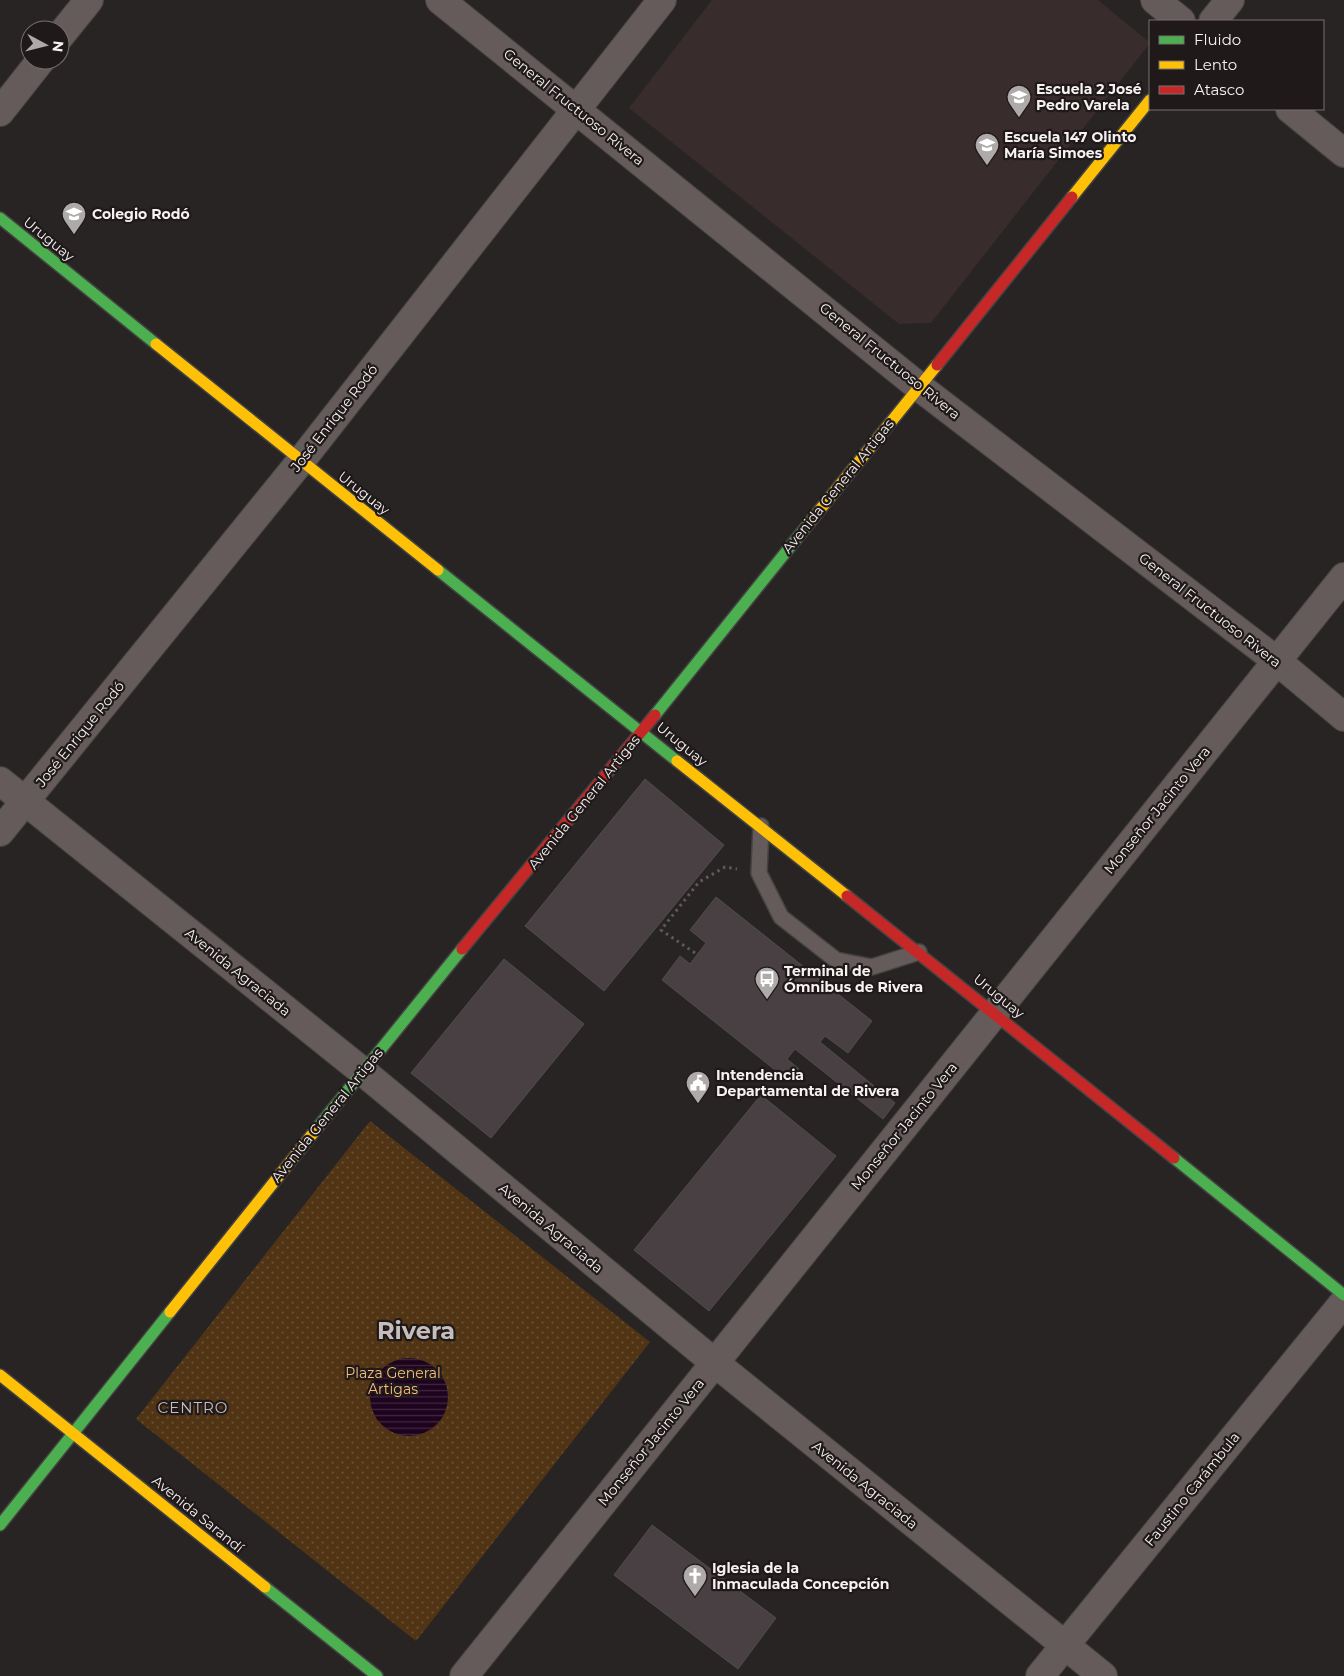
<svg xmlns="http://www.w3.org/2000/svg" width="1344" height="1676" font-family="Montserrat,sans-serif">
	<defs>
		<pattern id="park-dots" width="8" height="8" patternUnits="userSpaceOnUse" patternTransform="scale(1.25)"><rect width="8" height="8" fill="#503414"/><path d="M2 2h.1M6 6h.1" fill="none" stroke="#6a5237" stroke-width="1.8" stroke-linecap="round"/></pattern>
		<pattern id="water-rules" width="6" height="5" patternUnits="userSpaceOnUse" patternTransform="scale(1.25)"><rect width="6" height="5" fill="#1e031e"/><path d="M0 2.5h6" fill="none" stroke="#3f283f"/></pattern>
	</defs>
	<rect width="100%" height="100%" fill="#282424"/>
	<polygon fill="#382c2c" points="712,0 1098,0 1150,43 931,323 899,324 629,108"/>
	<polygon fill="url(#park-dots)" points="370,1121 650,1342 416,1641 136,1419"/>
	<circle fill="url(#water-rules)" cx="409" cy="1397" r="39"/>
	<g fill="#494043" stroke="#504d4d">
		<polygon points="645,779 724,845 604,991 525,926"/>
		<polygon points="716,897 872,1021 848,1053 825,1036 820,1042 895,1103 883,1119 795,1049 787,1059 799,1069 789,1081 662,980 680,956 690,964 706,943 690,930"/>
		<polygon points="504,959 584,1024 491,1138 411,1073"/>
		<polygon points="761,1095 836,1156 709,1311 634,1250"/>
		<polygon points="652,1525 776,1618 738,1669 614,1575"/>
	</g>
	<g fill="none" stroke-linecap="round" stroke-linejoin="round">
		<defs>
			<polyline id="lane" points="761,826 759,873 781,917 836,960 872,967 919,952"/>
			<g id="street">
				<polyline points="440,0 918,386 1277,661 1344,717"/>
				<polyline points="1155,0 1181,21"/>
				<polyline points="1213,21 1230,0"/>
				<polyline points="60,36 89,0"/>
				<polyline points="1290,109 1344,153"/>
				<polyline points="0,112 41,60"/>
				<polyline points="0,781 362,1071 715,1363 1103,1676"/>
				<polyline points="0,832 300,462 662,0"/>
				<polyline points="464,1676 1344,577"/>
				<polyline points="1040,1676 1344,1302"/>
			</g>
			<g id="fast">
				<polyline points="0,218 156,344"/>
				<polyline points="438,570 677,761"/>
				<polyline points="655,715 810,522"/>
				<polyline points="318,1127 462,949"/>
				<polyline points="1174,1158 1344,1295"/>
				<polyline points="0,1525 170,1312"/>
				<polyline points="265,1587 377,1676"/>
			</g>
			<g id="slow">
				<polyline points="1072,197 1150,100"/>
				<polyline points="156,344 438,570"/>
				<polyline points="810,522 937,365"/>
				<polyline points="677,761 847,896"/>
				<polyline points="170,1312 318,1127"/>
				<polyline points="0,1375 265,1587"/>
			</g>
			<g id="jam">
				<polyline points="937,365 1072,197"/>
				<polyline points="847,896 1174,1158"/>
				<polyline points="462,949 655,715"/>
			</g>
		</defs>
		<use href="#lane" stroke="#444242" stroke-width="18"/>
		<use href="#street" stroke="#444242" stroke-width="30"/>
		<use href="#fast" stroke="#444242" stroke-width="14"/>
		<use href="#slow" stroke="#444242" stroke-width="14"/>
		<use href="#jam" stroke="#444242" stroke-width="14"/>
		<polyline stroke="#5f5a58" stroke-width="3" stroke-dasharray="2.5 4" stroke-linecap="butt" points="695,953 661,930 699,882 725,867 737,869"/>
		<use href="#lane" stroke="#645b5a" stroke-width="15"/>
		<use href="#street" stroke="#645b5a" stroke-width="28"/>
		<use href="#fast" stroke="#4caf50" stroke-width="11"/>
		<use href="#slow" stroke="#ffc107" stroke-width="11"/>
		<use href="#jam" stroke="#c62828" stroke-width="11"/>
	</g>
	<defs>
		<symbol id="school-pin" viewBox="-11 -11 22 30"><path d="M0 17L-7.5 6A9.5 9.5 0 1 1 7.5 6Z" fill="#afaaaa" stroke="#20191a"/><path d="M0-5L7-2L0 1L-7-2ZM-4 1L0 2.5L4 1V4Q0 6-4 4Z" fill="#fff"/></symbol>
		<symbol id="bus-pin" viewBox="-11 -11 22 30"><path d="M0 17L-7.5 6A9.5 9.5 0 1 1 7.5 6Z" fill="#afaaaa" stroke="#20191a"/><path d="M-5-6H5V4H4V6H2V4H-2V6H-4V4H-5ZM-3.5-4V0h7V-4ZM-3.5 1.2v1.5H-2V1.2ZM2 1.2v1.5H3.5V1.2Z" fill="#fff"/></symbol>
		<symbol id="civic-pin" viewBox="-11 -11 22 30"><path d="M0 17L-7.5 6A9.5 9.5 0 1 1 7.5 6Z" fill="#afaaaa" stroke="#20191a"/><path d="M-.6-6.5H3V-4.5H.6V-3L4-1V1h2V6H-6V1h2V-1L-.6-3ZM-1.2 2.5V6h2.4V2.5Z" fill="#fff"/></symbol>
		<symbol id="church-pin" viewBox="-11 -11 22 30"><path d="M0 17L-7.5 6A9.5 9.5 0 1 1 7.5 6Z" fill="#afaaaa" stroke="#20191a"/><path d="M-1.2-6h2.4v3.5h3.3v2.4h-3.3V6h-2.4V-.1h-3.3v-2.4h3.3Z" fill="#fff"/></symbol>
	</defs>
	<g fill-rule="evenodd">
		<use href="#school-pin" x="1005" y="83" width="28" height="38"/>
		<use href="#school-pin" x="973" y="131" width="28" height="38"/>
		<use href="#school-pin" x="60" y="200" width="28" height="38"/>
		<use href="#bus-pin" x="753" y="965" width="28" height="38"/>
		<use href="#civic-pin" x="684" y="1069" width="28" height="38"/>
		<use href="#church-pin" x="681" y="1562" width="28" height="38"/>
	</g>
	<g text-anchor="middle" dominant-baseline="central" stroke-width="4.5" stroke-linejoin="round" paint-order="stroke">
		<g font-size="14" font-weight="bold" fill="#f7f2f2" stroke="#20191a" text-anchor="start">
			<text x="1036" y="89">Escuela 2 José<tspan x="1036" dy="16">Pedro Varela</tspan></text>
			<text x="1004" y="137">Escuela 147 Olinto<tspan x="1004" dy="16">María Simoes</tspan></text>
			<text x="92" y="214">Colegio Rodó</text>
			<text x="784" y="971">Terminal de<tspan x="784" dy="16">Ómnibus de Rivera</tspan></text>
			<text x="716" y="1075">Intendencia<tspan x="716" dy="16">Departamental de Rivera</tspan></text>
			<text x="712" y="1568">Iglesia de la<tspan x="712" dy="16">Inmaculada Concepción</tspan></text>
		</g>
		<g font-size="14" fill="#f7f2f2" stroke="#20191a">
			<text transform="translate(574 107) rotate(39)">General Fructuoso Rivera</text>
			<text transform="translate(49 239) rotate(39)">Uruguay</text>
			<text transform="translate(890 361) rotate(39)">General Fructuoso Rivera</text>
			<text transform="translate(334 418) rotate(-52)">José Enrique Rodó</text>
			<text transform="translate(838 486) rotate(-51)">Avenida General Artigas</text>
			<text transform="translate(364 493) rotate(38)">Uruguay</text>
			<text transform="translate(1210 610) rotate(38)">General Fructuoso Rivera</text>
			<text transform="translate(80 734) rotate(-51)">José Enrique Rodó</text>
			<text transform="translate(682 744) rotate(39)">Uruguay</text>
			<text transform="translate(584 802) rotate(-51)">Avenida General Artigas</text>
			<text transform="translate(1157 810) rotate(-51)">Monseñor Jacinto Vera</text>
			<text transform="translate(238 972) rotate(39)">Avenida Agraciada</text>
			<text transform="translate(999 996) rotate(39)">Uruguay</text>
			<text transform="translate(327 1115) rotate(-51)">Avenida General Artigas</text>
			<text transform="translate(904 1126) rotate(-51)">Monseñor Jacinto Vera</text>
			<text transform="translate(551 1228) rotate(40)">Avenida Agraciada</text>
			<text transform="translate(651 1442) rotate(-51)">Monseñor Jacinto Vera</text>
			<text transform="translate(865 1485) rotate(39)">Avenida Agraciada</text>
			<text transform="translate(1192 1489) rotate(-51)">Faustino Carámbula</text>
			<text transform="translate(198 1514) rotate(39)">Avenida Sarandí</text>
		</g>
		<g font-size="14" fill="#f9bc7f" stroke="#20191a">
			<text x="393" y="1373">Plaza General<tspan x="393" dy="16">Artigas</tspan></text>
		</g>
		<g font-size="15" letter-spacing="1" fill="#c6bdbd" stroke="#20191a">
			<text x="193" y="1407">CENTRO</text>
		</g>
		<g font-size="24" font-weight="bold" fill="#c6bdbd" stroke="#20191a">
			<text x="416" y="1330">Rivera</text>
		</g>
	</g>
	<rect x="1149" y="20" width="175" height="90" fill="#20191a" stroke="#767070"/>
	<rect x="1159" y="36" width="25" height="8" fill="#4caf50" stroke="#767070"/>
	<text x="1194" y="45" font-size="15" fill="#f7f2f2">Fluido</text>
	<rect x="1159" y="61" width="25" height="8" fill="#ffc107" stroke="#767070"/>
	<text x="1194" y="70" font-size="15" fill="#f7f2f2">Lento</text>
	<rect x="1159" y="86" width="25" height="8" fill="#c62828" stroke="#767070"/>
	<text x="1194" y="95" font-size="15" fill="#f7f2f2">Atasco</text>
	<g transform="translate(45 45) rotate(97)"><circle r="24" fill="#20191a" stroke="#767070"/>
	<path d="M0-4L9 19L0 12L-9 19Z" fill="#afaaaa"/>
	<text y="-8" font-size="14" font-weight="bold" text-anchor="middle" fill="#f7f2f2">N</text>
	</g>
</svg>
